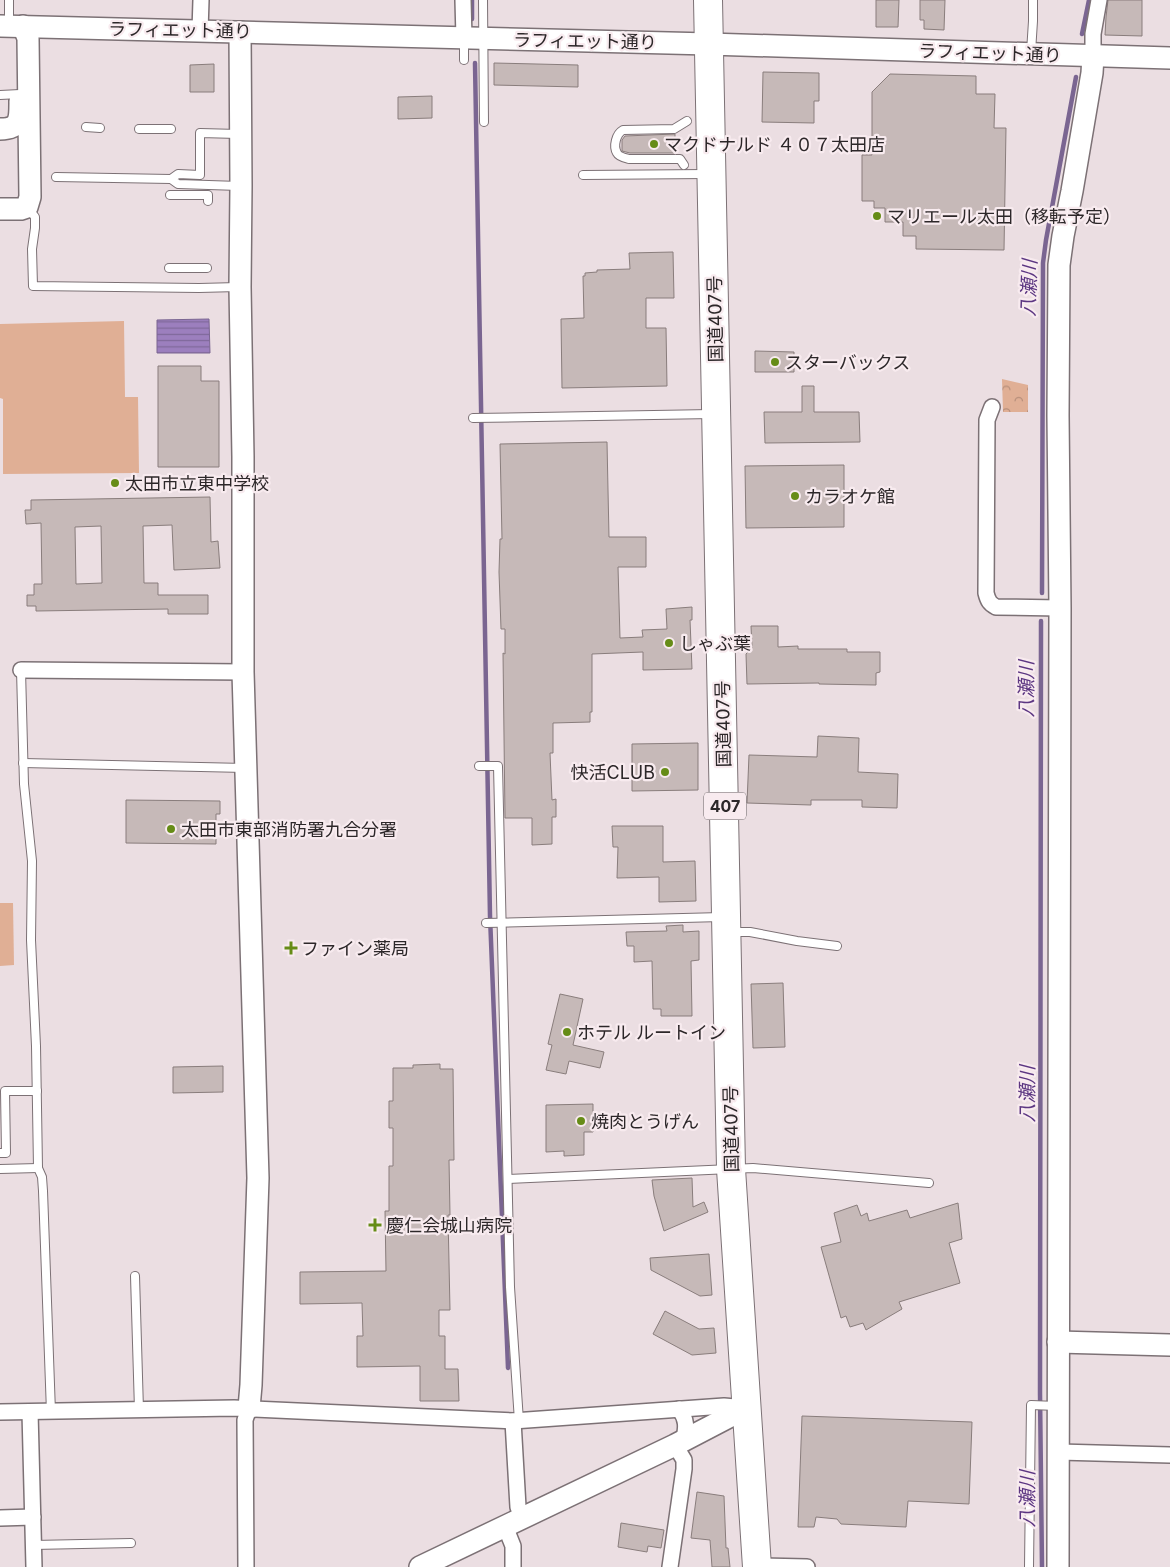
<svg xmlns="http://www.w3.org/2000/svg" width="1170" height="1567" font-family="Inter,'Noto Sans JP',sans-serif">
	<defs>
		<pattern id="park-crowns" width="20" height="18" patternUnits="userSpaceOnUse" patternTransform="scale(1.25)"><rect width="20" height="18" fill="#e0af95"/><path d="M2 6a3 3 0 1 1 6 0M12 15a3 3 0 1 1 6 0" fill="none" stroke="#b68e7a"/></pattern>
		<pattern id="water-rules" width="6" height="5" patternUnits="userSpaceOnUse" patternTransform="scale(1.25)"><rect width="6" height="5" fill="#9c7fbe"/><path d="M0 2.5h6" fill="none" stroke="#7f689a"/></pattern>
	</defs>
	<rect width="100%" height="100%" fill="#ebdee2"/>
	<polygon fill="url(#park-crowns)" points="1002,379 1028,385 1028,412 1003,412"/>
	<g fill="#e0af95">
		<polygon points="124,321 125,397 138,397 139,473 3,474 3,399 0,398 0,324"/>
		<polygon points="0,903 13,903 14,965 0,966"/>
	</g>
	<polygon fill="url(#water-rules)" stroke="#7a6591" points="209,319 210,353 157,353 157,320"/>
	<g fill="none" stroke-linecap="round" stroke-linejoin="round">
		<g stroke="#7a6591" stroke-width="4.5">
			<polyline points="472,0 472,19"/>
			<polyline points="1082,34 1089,0"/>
			<polyline points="475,63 490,916 508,1368"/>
			<polyline points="1042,593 1043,263 1046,240 1076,77"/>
			<polyline points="1041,621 1040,1393 1042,1567"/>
		</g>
	</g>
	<g fill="#c6b9b8" stroke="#897d7c" fill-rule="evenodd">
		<polygon points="876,0 899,0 898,27 876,27"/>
		<polygon points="920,0 945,0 944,30 924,29 924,20 920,20"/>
		<polygon points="1108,0 1142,0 1142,36 1105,35 1106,17"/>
		<polygon points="494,63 578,65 578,87 494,85"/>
		<polygon points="214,64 214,92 190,92 190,65"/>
		<polygon points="763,72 819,73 819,101 814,101 814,123 762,122"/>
		<polygon points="890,74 976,76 976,94 995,94 994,128 1006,128 1004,250 916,249 916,236 903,236 903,222 885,222 885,208 874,208 874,201 862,201 862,155 872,155 872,92"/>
		<polygon points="432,96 432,118 398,119 398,97"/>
		<polygon points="675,134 675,153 630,153 622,151 622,140 625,136"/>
		<polygon points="673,252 674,298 646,298 646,328 666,328 667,386 562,388 561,319 584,318 583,276 585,276 585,273 597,272 597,270 630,269 629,253"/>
		<polygon points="755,351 794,352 794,372 755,372"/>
		<polygon points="158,366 201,366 201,381 219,381 219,467 158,467"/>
		<polygon points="802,386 814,386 814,412 859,412 860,442 765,443 764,412 802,412"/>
		<polygon points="607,442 609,537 646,537 646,567 618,567 620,638 643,637 642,630 667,629 666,609 692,607 692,620 690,620 692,669 643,670 643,652 592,654 592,712 590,712 590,722 553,723 553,753 550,753 552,800 556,799 556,817 552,817 552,844 532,845 532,818 505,818 503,653 505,654 505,629 501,629 499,572 500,539 502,539 500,444"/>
		<polygon points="844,465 844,527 746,528 745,466"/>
		<path d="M210 497 211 542 218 541 220 568 174 570 172 525 143 526 144 583H158V595H208V614H168V609L36 611V606H27V595H34V584H42L41 523 26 524 25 510H31V500ZM101 526 102 583 76 584 75 527Z"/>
		<polygon points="751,626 778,626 778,647 798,646 798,649 847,649 847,652 880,652 880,672 876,673 876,685 819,684 819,683 747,684 746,654 752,648"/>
		<polygon points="818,736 859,738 858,772 898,774 897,808 862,807 862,800 811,800 811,805 747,803 749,755 817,757"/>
		<polygon points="698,743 698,790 632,791 632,744"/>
		<polygon points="126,800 220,801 220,814 216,814 216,844 126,843"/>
		<polygon points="612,826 663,826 663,862 695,861 696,901 659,902 659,877 617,878 618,847 613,847"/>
		<polygon points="683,925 683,932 699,931 699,960 691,961 692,1016 661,1016 661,1009 653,1009 652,961 634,962 634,946 627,946 626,932 667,931 666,926"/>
		<polygon points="783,983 785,1047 753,1048 751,984"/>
		<polygon points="560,994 583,999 573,1045 604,1052 600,1068 569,1061 566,1074 546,1070 552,1045 548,1044"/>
		<polygon points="440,1064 440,1069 453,1069 454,1160 449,1160 450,1215 448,1215 450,1310 439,1310 439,1336 445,1336 445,1369 458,1369 459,1401 420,1401 420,1366 357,1367 357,1336 363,1336 362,1303 300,1304 300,1272 386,1271 385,1211 389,1211 389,1166 393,1166 393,1128 389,1128 389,1101 393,1101 393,1068 413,1068 413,1065"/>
		<polygon points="223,1066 223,1092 173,1093 173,1067"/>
		<polygon points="593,1104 593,1132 584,1132 584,1155 564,1156 564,1151 546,1152 546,1105"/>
		<polygon points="692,1178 693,1207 704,1202 708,1212 664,1231 654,1196 652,1180"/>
		<polygon points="958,1203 962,1239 949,1243 960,1283 899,1302 902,1309 866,1330 863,1323 850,1327 846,1316 841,1318 821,1247 841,1242 834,1213 857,1205 861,1216 867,1213 869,1221 907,1210 910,1218"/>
		<polygon points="709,1254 712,1295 700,1296 651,1270 650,1258"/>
		<polygon points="665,1311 699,1329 714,1328 716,1353 692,1355 653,1334"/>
		<polygon points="802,1416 972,1422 969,1504 908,1501 906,1527 841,1524 837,1519 816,1517 814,1527 798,1527"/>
		<polygon points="697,1492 724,1496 726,1548 728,1548 730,1567 712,1567 710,1540 691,1538"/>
		<polygon points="621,1523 664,1530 661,1548 648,1546 647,1552 618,1547"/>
	</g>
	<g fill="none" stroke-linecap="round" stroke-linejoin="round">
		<defs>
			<g id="lane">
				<polyline points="9,0 9,24"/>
				<polyline points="483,0 484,122"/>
				<polyline points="464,40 464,60"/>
				<polyline points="1031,52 1033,21 1033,0"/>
				<polyline points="0,95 20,94"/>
				<polyline points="86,127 100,128"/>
				<polyline points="139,129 171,129"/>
				<polyline points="238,134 200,133 200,175 178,174 171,179 178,184 239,186"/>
				<path d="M684 165 680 159H629C625 158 619 157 617 153 613 146 616 134 623 130L674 129 687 121"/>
				<polyline points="583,175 707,174"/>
				<polyline points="56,177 171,179"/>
				<polyline points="170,195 208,195 208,201"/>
				<polyline points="28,208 35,217 35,228 32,249 33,286 199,288 238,287"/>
				<polyline points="169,268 207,268"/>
				<polyline points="473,418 712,414"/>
				<polyline points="21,670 24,784 32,861 31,940 36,1046 38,1168 42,1177 43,1191 51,1412"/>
				<polyline points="23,763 245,768"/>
				<polyline points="479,766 498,766 510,1287 519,1421"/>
				<polyline points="486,923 722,917"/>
				<polyline points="731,932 750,932 797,941 837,946"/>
				<polyline points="0,1153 6,1153 5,1091 37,1091"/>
				<polyline points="0,1169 38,1168"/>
				<polyline points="508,1179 753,1168 929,1183"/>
				<polyline points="135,1276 139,1410"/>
				<polyline points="33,1545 131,1543"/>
				<polyline points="1029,1567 1031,1405 1057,1406"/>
			</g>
			<g id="street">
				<polyline points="463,0 464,38"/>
				<polyline points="200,31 201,0"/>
				<polyline points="1093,56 1093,34 1099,0"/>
				<path d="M992 407 987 420 986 593C988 601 990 604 996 607L1060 608"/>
				<polyline points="21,670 243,672"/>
				<path d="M679 1409C687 1419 687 1428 683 1441"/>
				<polyline points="0,1412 234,1408 513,1421 724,1406 746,1408"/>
				<polyline points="30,1412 34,1567"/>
				<polyline points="513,1421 518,1507 522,1518"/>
				<polyline points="1059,1452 1170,1455"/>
				<polyline points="0,1518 33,1517"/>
				<polyline points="505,1526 513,1546 513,1567"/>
				<polyline points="757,1566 807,1567"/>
				<polyline points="246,1567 245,1420 249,1408"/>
				<polyline points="670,1567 684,1469 684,1460 675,1445"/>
			</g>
			<g id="secondary">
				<polyline points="0,26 709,44 1170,58"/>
				<polyline points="240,32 241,186 240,287 243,457 243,672 258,1178 251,1385 249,1408"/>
				<path d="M0 129C21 129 20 118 20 101"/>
				<polyline points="0,209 21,209 27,207 30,197 28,38 23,26"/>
				<polyline points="1058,1342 1170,1345"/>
				<polyline points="420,1567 675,1445 746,1408"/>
				<polyline points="1058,1567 1060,608 1058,415 1059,265 1063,236 1072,191 1092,73 1093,56"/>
			</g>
			<polyline id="highway" points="708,0 731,1169 757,1567"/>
		</defs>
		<use href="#lane" stroke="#7c7175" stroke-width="10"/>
		<use href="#street" stroke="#7c7175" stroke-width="18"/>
		<use href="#secondary" stroke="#7c7175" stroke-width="24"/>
		<use href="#highway" stroke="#7c7175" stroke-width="30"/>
		<use href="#lane" stroke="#fff" stroke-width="8"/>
		<use href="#street" stroke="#fff" stroke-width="15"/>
		<use href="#secondary" stroke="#fff" stroke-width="21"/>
		<use href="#highway" stroke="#fff" stroke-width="28"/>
	</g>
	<g fill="#668c17" stroke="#f8ebef" stroke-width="2">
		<circle cx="654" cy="144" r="5"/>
		<circle cx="877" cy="216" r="5"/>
		<circle cx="775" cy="362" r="5"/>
		<circle cx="115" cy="483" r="5"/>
		<circle cx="795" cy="496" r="5"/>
		<circle cx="669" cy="643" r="5"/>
		<circle cx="665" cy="772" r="5"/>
		<circle cx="171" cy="829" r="5"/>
		<path d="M288.5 940.5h5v5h5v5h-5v5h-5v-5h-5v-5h5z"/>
		<circle cx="567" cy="1032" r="5"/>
		<circle cx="581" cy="1121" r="5"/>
		<path d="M372.5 1217.5h5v5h5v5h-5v5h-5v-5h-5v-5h5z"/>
	</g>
	<g text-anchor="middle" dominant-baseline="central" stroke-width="4.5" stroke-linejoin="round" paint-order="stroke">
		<rect fill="#f8ebef" stroke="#696264" stroke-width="1" x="704" y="792.5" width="42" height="27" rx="4"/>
		<g font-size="16" font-weight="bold" fill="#2c2729">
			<text x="725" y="806">407</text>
		</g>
		<g font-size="18" fill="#2c2729" stroke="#f8ebef">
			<text transform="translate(180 30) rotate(1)">ラフィエット通り</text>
			<text transform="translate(585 41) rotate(1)">ラフィエット通り</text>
			<text transform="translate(990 53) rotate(2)">ラフィエット通り</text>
			<text transform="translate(715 319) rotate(-91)">国道407号</text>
			<text transform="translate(723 724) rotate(-91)">国道407号</text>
			<text transform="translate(731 1129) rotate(-91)">国道407号</text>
		</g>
		<g font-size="18" fill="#2c2729" stroke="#f8ebef" text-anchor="start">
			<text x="664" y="144">マクドナルド ４０７太田店</text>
			<text x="887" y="216">マリエール太田（移転予定）</text>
			<text x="785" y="362">スターバックス</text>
			<text x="125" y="483">太田市立東中学校</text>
			<text x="805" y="496">カラオケ館</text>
			<text x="679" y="643">しゃぶ葉</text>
			<text x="655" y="772" text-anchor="end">快活CLUB</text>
			<text x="181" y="829">太田市東部消防署九合分署</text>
			<text x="301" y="948">ファイン薬局</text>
			<text x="577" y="1032">ホテル ルートイン</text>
			<text x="591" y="1121">焼肉とうげん</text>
			<text x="386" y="1225">慶仁会城山病院</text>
		</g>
		<g font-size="19" font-style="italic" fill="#5c3682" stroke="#f8ebef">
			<text transform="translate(1029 288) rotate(-88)">八瀬川</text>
			<text transform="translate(1026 689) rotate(-90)">八瀬川</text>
			<text transform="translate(1027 1094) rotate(-90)">八瀬川</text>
			<text transform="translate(1027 1499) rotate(-90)">八瀬川</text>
		</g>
	</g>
</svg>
